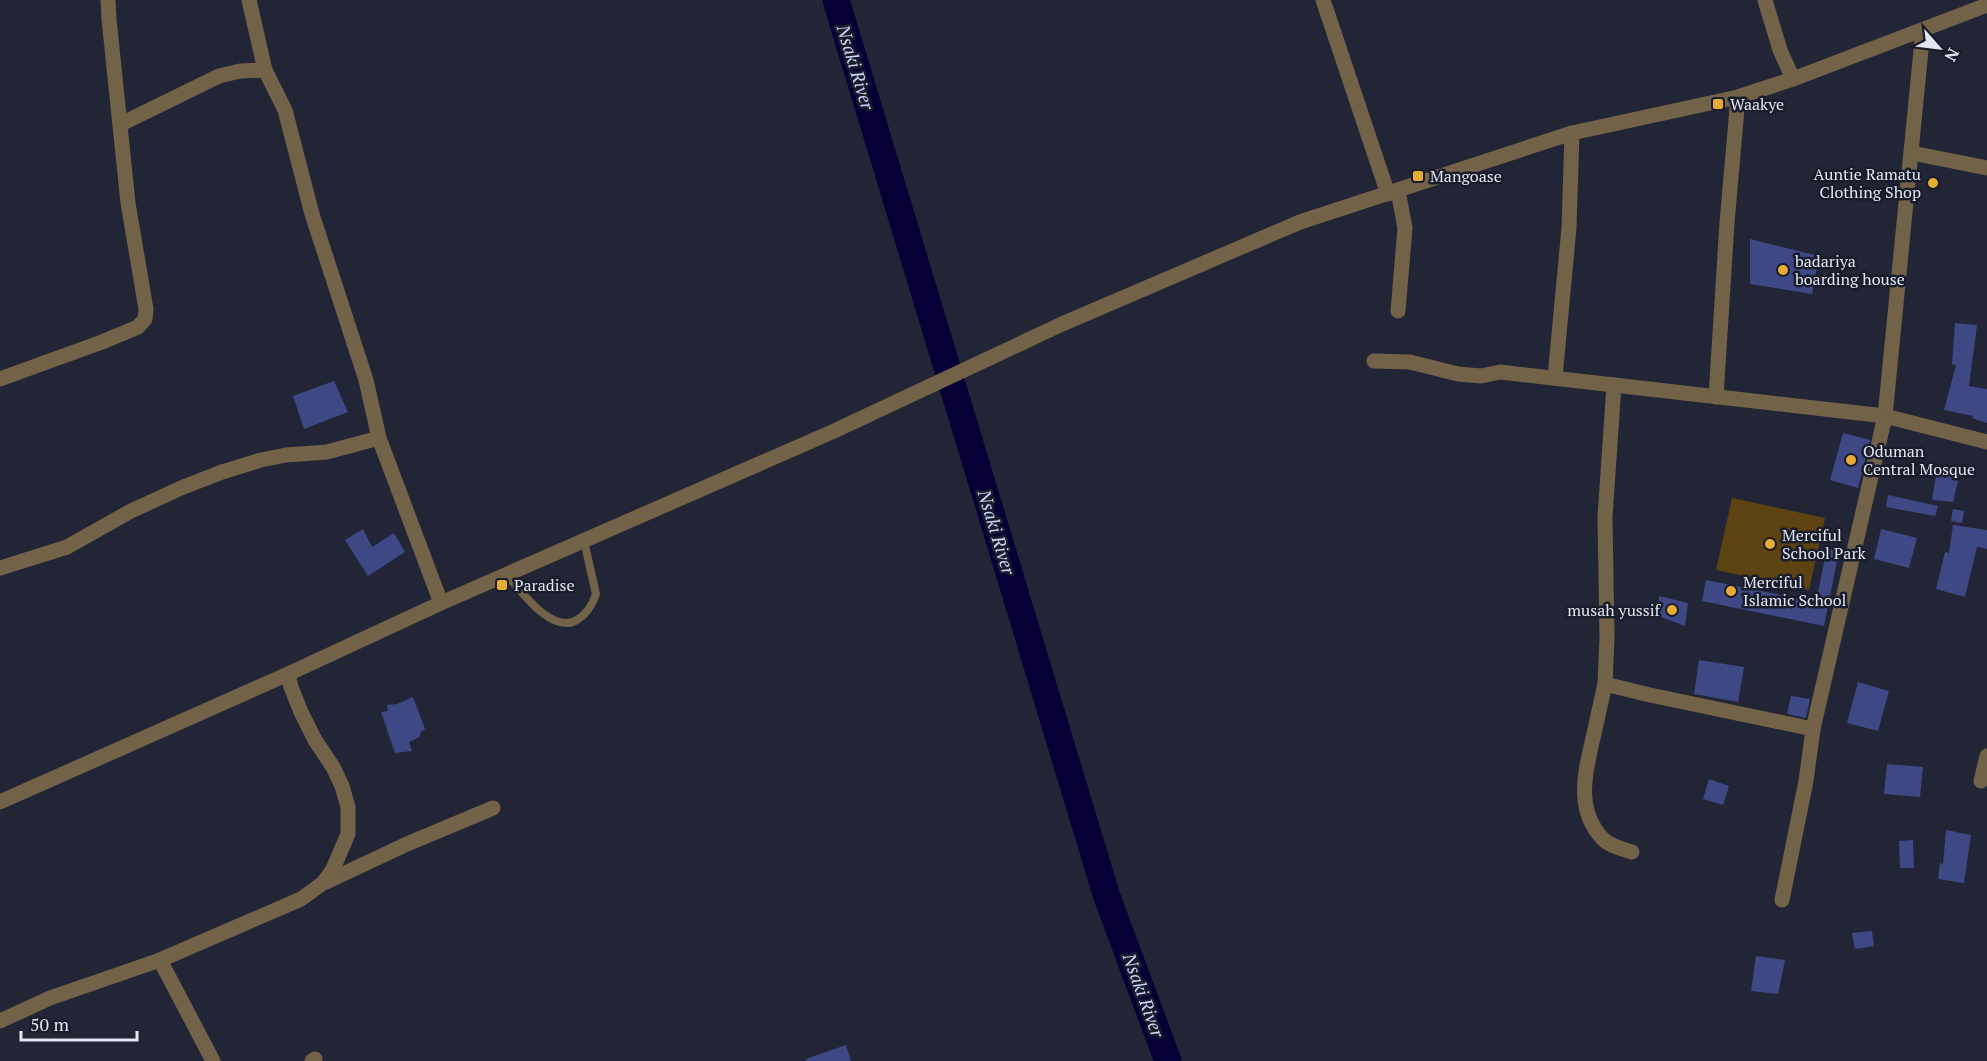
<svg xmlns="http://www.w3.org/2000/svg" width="1987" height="1061" font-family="'PT Serif',serif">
	<rect width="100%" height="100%" fill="#222535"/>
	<polygon fill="#5c4311" points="1732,498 1825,518 1809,590 1716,570"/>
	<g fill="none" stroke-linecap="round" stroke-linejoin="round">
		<polyline stroke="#060037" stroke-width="27" points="836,0 1107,897 1168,1061"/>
	</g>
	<g fill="#3d4885">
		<polygon points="1750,239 1819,256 1812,294 1750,284"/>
		<polygon points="1955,323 1977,325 1969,386 1987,389 1987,423 1972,418 1973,416 1944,410 1956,365 1952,364"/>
		<polygon points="334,381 348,412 304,429 293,396"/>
		<polygon points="1843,433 1870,440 1858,488 1830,480"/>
		<polygon points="1937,470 1960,473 1953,502 1932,500"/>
		<polygon points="1888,495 1938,506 1935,516 1886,507"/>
		<polygon points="1953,509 1964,511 1962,523 1951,521"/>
		<polygon points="1953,525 1987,530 1987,549 1977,547 1965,597 1936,589 1945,552 1949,553"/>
		<polygon points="363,529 372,547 394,533 405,552 368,576 345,540"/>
		<polygon points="1881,529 1917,538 1909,568 1874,559"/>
		<polygon points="1827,548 1839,551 1824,626 1702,601 1706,580 1816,602"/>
		<polygon points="1659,596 1688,603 1685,626 1658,616"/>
		<polygon points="1699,660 1744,667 1738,702 1694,694"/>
		<polygon points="1858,682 1889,691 1878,731 1847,723"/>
		<polygon points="1791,696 1810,699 1806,718 1787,714"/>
		<polygon points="413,697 425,729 420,733 420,737 409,742 412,751 395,753 381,712 388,711 387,705 397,704"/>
		<polygon points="1887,764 1923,767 1920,797 1884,794"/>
		<polygon points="1709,779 1729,786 1723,805 1703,799"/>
		<polygon points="1946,830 1971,835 1964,883 1938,879 1940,863 1943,864"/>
		<polygon points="1913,840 1914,868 1900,868 1899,841"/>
		<polygon points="1872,931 1874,946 1855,949 1852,933"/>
		<polygon points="1756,956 1785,960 1778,994 1751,991"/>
		<polygon points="846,1045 851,1061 806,1061 806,1059"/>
	</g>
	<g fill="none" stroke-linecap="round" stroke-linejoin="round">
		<path stroke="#726247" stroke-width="8" d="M507 575C521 591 552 635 577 620 587 614 592 606 596 594L584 541"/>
		<g stroke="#726247" stroke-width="15">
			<polyline points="249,0 265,70 285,110 312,214 366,380 379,438 441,603"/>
			<polyline points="1323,0 1388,194"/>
			<polyline points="1765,0 1780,50 1793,79"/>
			<polyline points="1923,30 1885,416 1987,442"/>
			<polyline points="121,124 219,76 240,71 265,70"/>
			<polyline points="1912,153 1987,168"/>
			<polyline points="1398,311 1405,228 1398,191"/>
			<polyline points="1374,361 1410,362 1458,374 1481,376 1500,372 1614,385"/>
			<polyline points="1555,377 1569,228 1572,133"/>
			<polyline points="0,379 102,342 138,327 145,319 146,309 128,203 109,19 108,0"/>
			<polygon points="1614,385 1885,416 1813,729 1650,695 1605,684 1607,638 1605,517"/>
			<polyline points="1716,397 1727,223 1738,97"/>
			<polyline points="0,568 67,547 131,511 181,488 222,472 261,460 286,455 327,452 379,438"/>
			<path d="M1605 684C1601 702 1597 720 1593 738 1585 772 1575 810 1603 839 1610 846 1622 849 1632 852"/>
			<polyline points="1981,781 1987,756"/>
			<polyline points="326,882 407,844 493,808"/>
			<polyline points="1782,900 1806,781 1813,729"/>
			<polyline points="160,960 213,1061"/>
			<polyline points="0,1021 50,998 160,960 301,899 323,883 333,869 348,834 348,807 342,786 333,767 315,740 301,712 291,687 288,674"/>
			<polyline points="312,1061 315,1059"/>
		</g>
		<polyline stroke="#726247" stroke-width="15" points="0,802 288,674 441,603 832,432 1062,324 1300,222 1572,133 1738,97 1793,79 1987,5"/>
	</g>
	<g fill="#e7ac36" stroke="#181c2b" stroke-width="2">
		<rect x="1712" y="98" width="12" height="12" rx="3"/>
		<rect x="1412" y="170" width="12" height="12" rx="3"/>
		<circle cx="1933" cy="183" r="6"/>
		<circle cx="1783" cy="270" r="6"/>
		<circle cx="1851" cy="460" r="6"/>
		<circle cx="1770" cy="544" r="6"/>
		<rect x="496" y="579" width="12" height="12" rx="3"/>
		<circle cx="1731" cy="591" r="6"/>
		<circle cx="1672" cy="610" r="6"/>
	</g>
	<g text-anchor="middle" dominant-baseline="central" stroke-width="5" stroke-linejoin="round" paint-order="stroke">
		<g font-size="16" fill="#e3e6f1" stroke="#181c2b" text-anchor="start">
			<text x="1730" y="104">Waakye</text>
			<text x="1921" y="174" text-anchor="end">Auntie Ramatu<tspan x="1921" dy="18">Clothing Shop</tspan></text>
			<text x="1430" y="176">Mangoase</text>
			<text x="1795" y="261">badariya<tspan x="1795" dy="18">boarding house</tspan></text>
			<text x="1863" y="451">Oduman<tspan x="1863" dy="18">Central Mosque</tspan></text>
			<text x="1782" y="535">Merciful<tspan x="1782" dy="18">School Park</tspan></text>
			<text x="1743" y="582">Merciful<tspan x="1743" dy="18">Islamic School</tspan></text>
			<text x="514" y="585">Paradise</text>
			<text x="1660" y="610" text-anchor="end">musah yussif</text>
		</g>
		<g font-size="18" font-style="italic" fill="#cbd5fa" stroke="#181c2b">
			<text transform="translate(856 67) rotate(73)">Nsaki River</text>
			<text transform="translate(997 532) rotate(73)">Nsaki River</text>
			<text transform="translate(1144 995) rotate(70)">Nsaki River</text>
		</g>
	</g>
	<g transform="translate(1939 48) rotate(118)" stroke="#181c2b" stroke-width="4.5" paint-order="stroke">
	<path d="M0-4.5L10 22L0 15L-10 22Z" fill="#e3e6f1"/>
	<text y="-9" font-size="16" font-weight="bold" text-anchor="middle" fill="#e3e6f1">N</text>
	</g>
	<path d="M21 1031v9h116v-9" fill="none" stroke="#e3e6f1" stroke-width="3"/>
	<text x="30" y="1031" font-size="18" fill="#e3e6f1" stroke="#181c2b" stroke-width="4.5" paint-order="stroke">50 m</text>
</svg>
